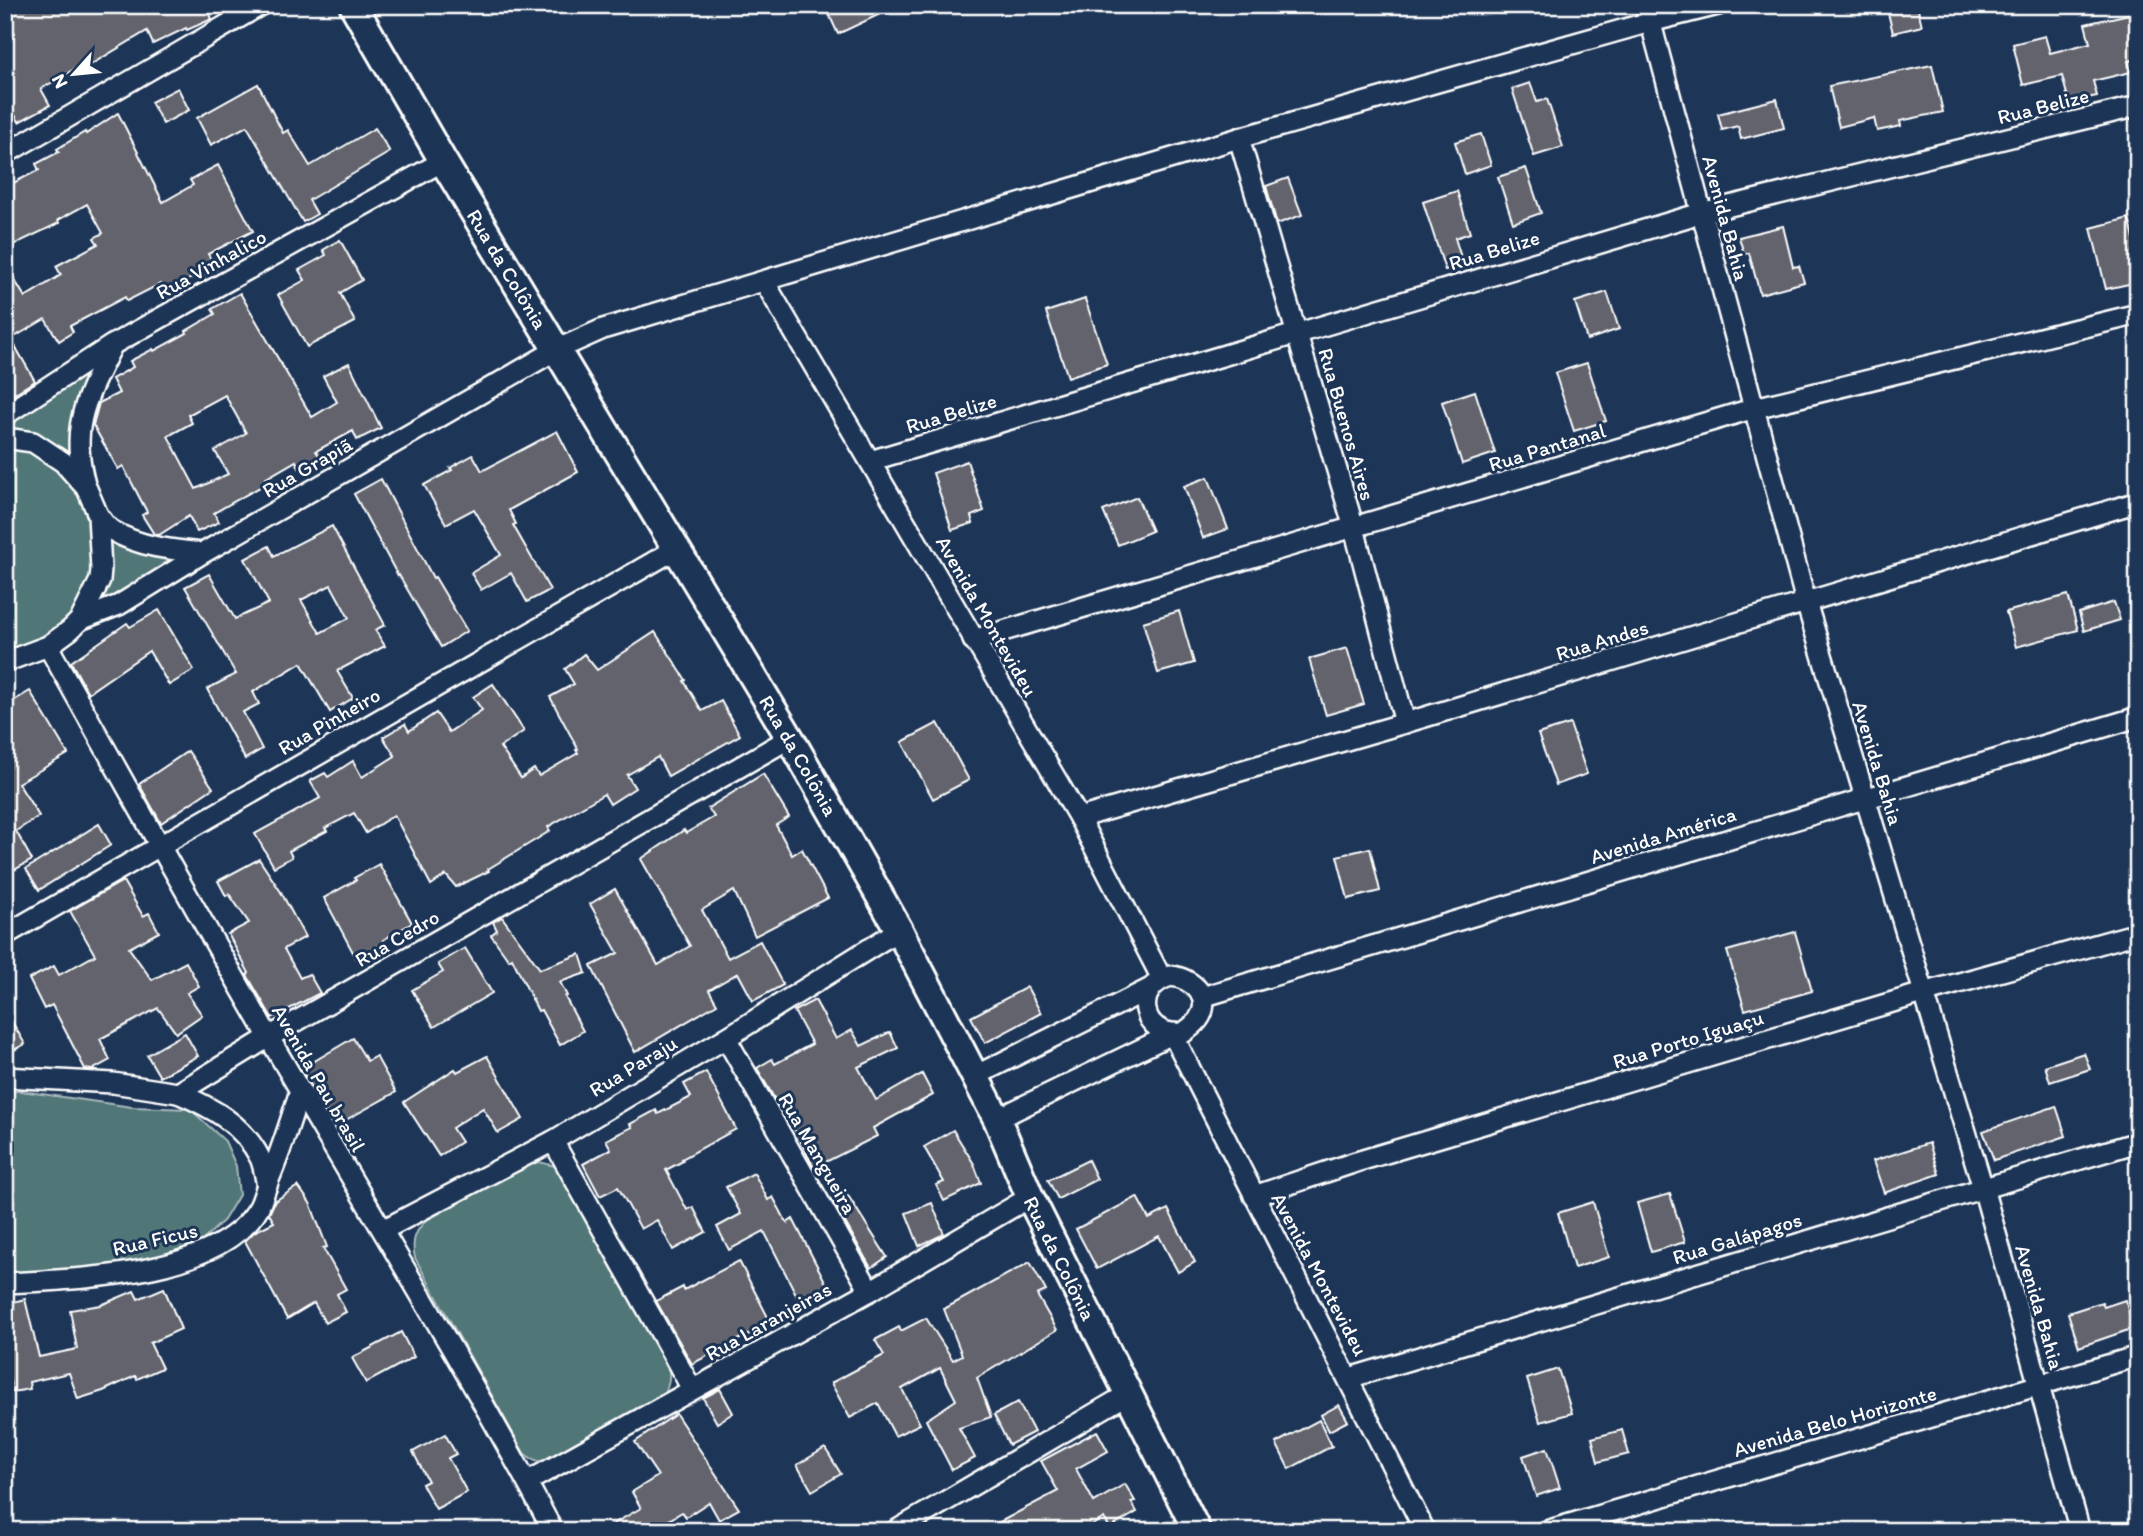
<svg xmlns="http://www.w3.org/2000/svg" width="2143" height="1536" font-family="Itim,sans-serif">
	<rect width="100%" height="100%" fill="#1d3557"/>
	<filter id="ink" filterUnits="userSpaceOnUse"><feTurbulence type="fractalNoise" baseFrequency=".0143" numOctaves="2"/><feDisplacementMap in="SourceGraphic" scale="14" xChannelSelector="R" yChannelSelector="G"/><feConvolveMatrix kernelMatrix="1 2 1 2 8 2 1 2 1" color-interpolation-filters="sRGB"/></filter>
	<g filter="url(#ink)">
		<g fill="#517678" stroke="#a8babc" stroke-width="2">
			<polygon points="96,359 86,410 84,468 102,513 187,561 5,667 5,413"/>
			<polygon points="5,1091 21,1091 132,1107 190,1109 225,1141 236,1166 239,1195 224,1220 199,1244 139,1265 5,1274"/>
			<path d="M539 1162 555 1166 567 1178 669 1371C670 1382 668 1390 661 1398L548 1461C538 1462 532 1460 524 1453L415 1258C411 1241 415 1230 428 1219L531 1164Z"/>
		</g>
		<g fill="#62646c" stroke="#fff" stroke-width="2" fill-rule="evenodd">
			<polygon points="5,5 206,5 212,19 187,30 186,28 153,44 147,31 80,71 78,67 41,89 50,105 19,122 5,97 5,36 14,31 5,14"/>
			<polygon points="837,5 899,5 838,34 827,10"/>
			<polygon points="1886,5 1917,5 1922,26 1893,33"/>
			<polygon points="2138,12 2138,59 2128,61 2131,72 2093,81 2097,96 2069,102 2062,76 2023,85 2013,44 2045,36 2050,53 2090,43 2085,24"/>
			<polygon points="1932,65 1943,112 1900,121 1901,126 1877,131 1874,118 1839,127 1829,86"/>
			<polygon points="1530,83 1537,102 1547,99 1563,147 1534,156 1512,89"/>
			<polygon points="258,84 283,133 288,130 310,166 375,128 390,152 309,200 317,214 303,222 247,126 211,145 197,118"/>
			<polygon points="178,88 189,110 163,124 151,102"/>
			<polygon points="1777,99 1784,128 1741,139 1738,126 1722,130 1718,114"/>
			<polygon points="118,113 163,202 193,185 190,180 218,165 253,231 208,254 216,269 199,278 197,275 165,293 160,284 127,301 125,297 70,326 73,332 59,341 45,319 11,339 35,381 5,399 5,264 25,297 61,275 56,266 98,244 94,238 103,233 87,204 58,220 59,223 5,249 5,187 39,170 36,164 59,152 57,149 85,132 86,134"/>
			<polygon points="1481,134 1491,165 1465,174 1455,142"/>
			<polygon points="1526,168 1541,213 1513,223 1498,177"/>
			<polygon points="1288,178 1302,215 1277,224 1266,186"/>
			<polygon points="1457,191 1470,233 1455,238 1463,264 1445,270 1423,202"/>
			<polygon points="2129,218 2138,256 2138,282 2106,289 2091,228"/>
			<polygon points="1783,226 1793,267 1799,266 1804,282 1760,294 1749,253 1744,254 1739,237"/>
			<polygon points="340,240 362,280 340,293 355,322 307,347 278,295 305,280 299,270 326,255 323,250"/>
			<polygon points="1607,292 1619,329 1587,340 1575,302"/>
			<path d="M240 293 312 417 337 402 323 376 349 363 381 428 357 440 353 431 316 451 320 457 299 468 296 461 265 479 267 483 214 513 219 522 197 532 189 516 159 535 154 534 142 515 147 512 123 466 118 469 93 425 99 403 119 393 112 379 133 367 130 361 153 349 154 351 187 333 186 331 215 314 212 309ZM225 395 246 433 215 451 228 474 196 489 168 436 192 423 188 415Z"/>
			<polygon points="1085,299 1107,364 1068,377 1046,312"/>
			<polygon points="1587,363 1606,421 1574,431 1555,373"/>
			<polygon points="1475,391 1495,453 1462,464 1442,402"/>
			<polygon points="557,431 578,472 509,510 516,524 513,525 550,590 527,602 511,573 481,590 471,573 501,555 474,509 446,524 424,485 452,470 450,468 473,455 482,471"/>
			<polygon points="967,461 984,511 971,516 973,523 952,530 933,473"/>
			<polygon points="1208,477 1228,529 1203,538 1184,486"/>
			<polygon points="381,479 433,578 435,577 467,631 441,647 399,575 398,576 354,494"/>
			<polygon points="1137,497 1152,531 1118,545 1103,511"/>
			<path d="M332 526 385 625 375 630 385 646 337 671 353 698 330 712 301 663 253 692 259 704 243 712 262 749 245 759 207 689 236 674 185 587 209 574 235 619 269 603 245 559 269 546 274 556ZM331 585 349 618 320 633 301 600Z"/>
			<polygon points="2068,595 2078,630 2016,647 2006,612"/>
			<polygon points="2114,602 2120,620 2084,631 2079,613"/>
			<polygon points="159,610 194,670 169,685 149,651 88,693 71,662 127,623 130,627"/>
			<polygon points="1179,611 1194,663 1158,673 1143,622"/>
			<polygon points="655,632 686,680 684,681 702,711 721,701 740,735 668,776 658,757 627,775 635,788 610,804 604,794 548,827 550,831 488,869 489,871 456,887 446,875 431,885 394,815 366,833 354,813 325,828 327,831 289,851 292,857 274,867 255,834 320,798 310,781 325,773 328,777 353,761 362,777 395,756 383,737 405,724 409,731 436,713 449,732 482,710 473,697 493,684 524,731 500,747 521,778 534,769 539,776 578,753 576,750 578,749 550,697 574,684 565,669 584,654 597,670"/>
			<polygon points="1347,648 1364,704 1326,715 1309,659"/>
			<polygon points="30,691 68,754 18,783 39,816 16,831 32,860 5,875 5,706"/>
			<polygon points="938,723 969,780 933,799 902,742"/>
			<polygon points="1570,724 1587,774 1556,785 1538,734"/>
			<polygon points="188,751 213,788 161,823 139,784"/>
			<polygon points="763,774 789,817 776,825 792,855 802,849 828,898 755,936 734,891 702,910 728,958 760,941 783,985 753,1001 738,973 709,990 717,1004 635,1052 591,966 618,953 590,904 615,889 658,965 690,946 641,859 684,830 686,833 714,817 708,808"/>
			<polygon points="99,824 111,845 39,890 26,869"/>
			<polygon points="1370,848 1380,891 1348,899 1337,856"/>
			<polygon points="259,859 281,892 305,937 284,949 300,978 309,974 320,993 272,1018 247,975 249,973 228,934 249,923 229,894 226,896 218,881"/>
			<polygon points="379,864 412,923 383,940 384,943 356,958 324,898 356,880 354,878"/>
			<polygon points="123,881 143,916 149,913 159,932 129,948 152,980 186,962 199,986 187,993 202,1015 176,1033 158,1008 100,1039 110,1060 92,1070 85,1069 52,1005 44,1009 29,979 54,966 59,975 95,955 70,911"/>
			<polygon points="502,917 540,969 580,954 586,973 560,982 567,996 565,997 583,1031 560,1045 541,1010 538,1011 512,958 509,960 491,935 497,930 493,922"/>
			<polygon points="1795,932 1812,991 1745,1010 1727,951"/>
			<polygon points="465,948 492,993 434,1027 412,990 443,972 438,964"/>
			<polygon points="1027,987 1041,1013 985,1043 971,1017"/>
			<polygon points="815,1000 836,1039 852,1030 861,1046 890,1032 898,1048 858,1067 876,1100 922,1074 933,1095 873,1128 877,1136 814,1168 785,1110 782,1112 757,1068 772,1059 775,1064 812,1044 794,1011"/>
			<polygon points="5,1010 25,1044 5,1055"/>
			<polygon points="185,1033 198,1056 160,1077 147,1055"/>
			<polygon points="353,1038 367,1061 376,1056 396,1092 335,1126 301,1069"/>
			<polygon points="2084,1053 2090,1069 2050,1082 2045,1066"/>
			<polygon points="487,1056 523,1119 498,1133 483,1108 452,1128 461,1142 439,1156 404,1102 455,1069 457,1072"/>
			<polygon points="706,1072 736,1129 682,1159 683,1161 666,1170 687,1210 693,1207 706,1232 673,1250 657,1220 641,1229 618,1187 600,1196 583,1164 611,1149 606,1140 632,1127 630,1124 656,1110 658,1114 691,1097 684,1084"/>
			<polygon points="2056,1106 2066,1136 1994,1160 1983,1131"/>
			<polygon points="953,1130 974,1164 981,1183 944,1201 936,1185 944,1182 924,1147"/>
			<polygon points="1929,1143 1939,1174 1884,1193 1873,1161"/>
			<polygon points="1088,1160 1097,1179 1058,1199 1048,1180"/>
			<polygon points="754,1173 768,1200 773,1197 787,1223 793,1219 829,1289 801,1304 764,1231 729,1250 717,1227 741,1214 726,1187"/>
			<polygon points="298,1186 310,1203 327,1247 323,1248 346,1289 337,1294 346,1312 325,1323 314,1303 287,1319 245,1241 254,1232 274,1222 269,1214 275,1201"/>
			<polygon points="847,1194 887,1257 871,1268 834,1203"/>
			<polygon points="1670,1194 1685,1242 1651,1252 1637,1203"/>
			<polygon points="1137,1197 1149,1219 1168,1209 1195,1262 1178,1272 1159,1236 1097,1269 1076,1229"/>
			<polygon points="1593,1202 1609,1257 1574,1268 1558,1213"/>
			<polygon points="932,1203 944,1234 919,1246 906,1213"/>
			<polygon points="739,1261 771,1323 692,1364 656,1301 683,1287 684,1290"/>
			<polygon points="1030,1262 1046,1291 1037,1295 1057,1330 977,1378 991,1417 959,1428 975,1458 952,1470 926,1420 956,1400 940,1368 902,1389 920,1424 895,1436 878,1403 850,1418 831,1383 884,1355 875,1340 899,1327 901,1331 926,1318 953,1360 962,1355 944,1309"/>
			<polygon points="164,1288 181,1329 150,1343 162,1368 137,1379 135,1376 103,1391 78,1399 69,1373 29,1382 30,1389 12,1392 5,1356 5,1304 25,1299 39,1357 77,1349 70,1310 101,1305 134,1291 138,1299"/>
			<polygon points="2125,1300 2134,1328 2079,1347 2068,1313 2102,1302 2104,1307"/>
			<polygon points="401,1332 414,1357 366,1383 352,1358"/>
			<polygon points="1558,1369 1572,1413 1540,1422 1527,1379"/>
			<polygon points="720,1389 733,1413 717,1423 703,1398"/>
			<polygon points="1018,1402 1034,1432 1009,1445 994,1415"/>
			<polygon points="1339,1405 1348,1421 1329,1431 1321,1415"/>
			<polygon points="676,1414 739,1509 719,1520 709,1502 686,1517 682,1512 651,1531 601,1531 641,1508 632,1492 658,1476 635,1442"/>
			<polygon points="1319,1420 1332,1446 1289,1469 1276,1443"/>
			<polygon points="1622,1430 1629,1454 1598,1462 1592,1438"/>
			<polygon points="1097,1431 1108,1451 1076,1469 1094,1502 1125,1484 1135,1501 1131,1502 1137,1512 1110,1528 1104,1518 1082,1531 983,1531 1058,1491 1041,1461"/>
			<polygon points="445,1434 456,1454 448,1458 467,1492 436,1509 422,1484 428,1481 413,1452"/>
			<polygon points="825,1448 841,1474 812,1491 797,1465"/>
			<polygon points="1547,1448 1560,1488 1536,1496 1523,1456"/>
		</g>
		<g fill="none" stroke-linecap="round" stroke-linejoin="round">
			<defs>
				<g id="minor">
					<polyline points="1646,5 1806,602 1983,1188 2080,1531"/>
					<polyline points="1239,138 1354,528 1405,723"/>
					<polyline points="5,154 261,5"/>
					<polyline points="764,281 1079,818 1162,979"/>
					<polyline points="5,415 112,345 443,161"/>
					<polyline points="5,438 33,442 63,462 87,489 98,515 101,569 100,580 80,620 70,630 48,646 13,659 5,660"/>
					<polyline points="870,461 1701,213 2138,106"/>
					<path d="M85 484C69 426 87 397 112 346"/>
					<path d="M98 515C102 520 107 528 113 531 139 547 174 550 203 553"/>
					<polyline points="80,620 119,605 203,553 556,350 603,329 1239,138 1650,22 1718,5"/>
					<polyline points="973,640 1755,408 2138,314"/>
					<path d="M48 646C131 794 213 943 299 1089 385 1236 474 1381 553 1531"/>
					<polyline points="1079,818 1405,723 2138,502"/>
					<polyline points="5,935 676,549"/>
					<path d="M1171 976C1193 978 1214 999 1198 1020 1192 1028 1182 1033 1175 1039L1181 1033C1141 1037 1131 987 1171 976Z"/>
					<polyline points="1202,997 2138,717"/>
					<polyline points="726,1038 870,1291"/>
					<polyline points="1175,1039 1425,1531"/>
					<polyline points="975,1076 1151,988"/>
					<polyline points="5,1077 113,1083 178,1093 269,1037 790,738"/>
					<path d="M178 1093C211 1107 243 1124 260 1158 264 1167 265 1177 267 1186"/>
					<polyline points="997,1119 1172,1034"/>
					<polyline points="553,1141 692,1389"/>
					<polyline points="1254,1196 1356,1162 1923,993 2138,933"/>
					<polyline points="383,1230 553,1141 726,1038 899,930"/>
					<path d="M5 1283C77 1279 219 1277 259 1207 263 1199 265 1190 268 1182 281 1152 290 1122 300 1091"/>
					<polyline points="1349,1378 2138,1142"/>
					<polyline points="527,1482 870,1291 1030,1197"/>
					<polyline points="895,1531 1128,1394"/>
					<polyline points="1546,1531 2138,1356"/>
				</g>
				<g id="secondary">
					<path id="s1" d="M353 5 443 161 790 738 899 930 997 1119 1030 1197 1197 1531"/>
				</g>
			</defs>
			<use href="#minor" stroke="#fff" stroke-width="24"/>
			<use href="#secondary" stroke="#fff" stroke-width="32"/>
			<use href="#minor" stroke="#1d3557" stroke-width="19"/>
			<use href="#secondary" stroke="#1d3557" stroke-width="26"/>
		</g>
	</g>
	<g text-anchor="middle" dominant-baseline="central" stroke-width="6" stroke-linejoin="round" paint-order="stroke">
		<g font-size="21" fill="#fff" stroke="#1d3557">
			<text transform="translate(2043 106) rotate(-14)">Rua Belize</text>
			<text transform="translate(1726 218) rotate(75)">Avenida Bahia</text>
			<text transform="translate(1494 250) rotate(-17)">Rua Belize</text>
			<text transform="translate(211 264) rotate(-29)">Rua Vinhalico</text>
			<text stroke="none"><textPath href="#s1" startOffset="306">Rua da Colônia</textPath></text>
			<text transform="translate(951 413) rotate(-17)">Rua Belize</text>
			<text transform="translate(1347 424) rotate(74)">Rua Buenos Aires</text>
			<text transform="translate(1547 447) rotate(-17)">Rua Pantanal</text>
			<text transform="translate(307 467) rotate(-30)">Rua Grapiã</text>
			<text transform="translate(987 616) rotate(60)">Avenida Montevideu</text>
			<text transform="translate(1602 640) rotate(-17)">Rua Andes</text>
			<text transform="translate(329 721) rotate(-30)">Rua Pinheiro</text>
			<text stroke="none"><textPath href="#s1" startOffset="873">Rua da Colônia</textPath></text>
			<text transform="translate(1878 763) rotate(73)">Avenida Bahia</text>
			<text transform="translate(1663 835) rotate(-17)">Avenida América</text>
			<text transform="translate(397 938) rotate(-30)">Rua Cedro</text>
			<text transform="translate(1688 1039) rotate(-17)">Rua Porto Iguaçu</text>
			<text transform="translate(633 1066) rotate(-31)">Rua Paraju</text>
			<text transform="translate(319 1078) rotate(60)">Avenida Pau brasil</text>
			<text transform="translate(818 1153) rotate(60)">Rua Mangueira</text>
			<text transform="translate(1737 1238) rotate(-17)">Rua Galápagos</text>
			<text transform="translate(155 1239) rotate(-13)">Rua Ficus</text>
			<text stroke="none"><textPath href="#s1" startOffset="1440">Rua da Colônia</textPath></text>
			<text transform="translate(1320 1274) rotate(62)">Avenida Montevideu</text>
			<text transform="translate(2040 1307) rotate(74)">Avenida Bahia</text>
			<text transform="translate(768 1321) rotate(-29)">Rua Laranjeiras</text>
			<text transform="translate(1835 1421) rotate(-16)">Avenida Belo Horizonte</text>
		</g>
	</g>
	<rect width="2143" height="1536" fill="none" stroke="#1d3557" stroke-width="28"/>
	<rect x="14" y="14" width="2115" height="1508" fill="none" stroke="#fff" stroke-width="2.5" filter="url(#ink)"/>
	<g transform="translate(74 74) rotate(243)" stroke="#1d3557" stroke-width="5" paint-order="stroke">
	<path d="M0-5L12 26L0 18L-12 26Z" fill="#ffffff"/>
	<text y="-10" font-size="19" font-weight="bold" text-anchor="middle" fill="#ffffff">N</text>
	</g>
</svg>
